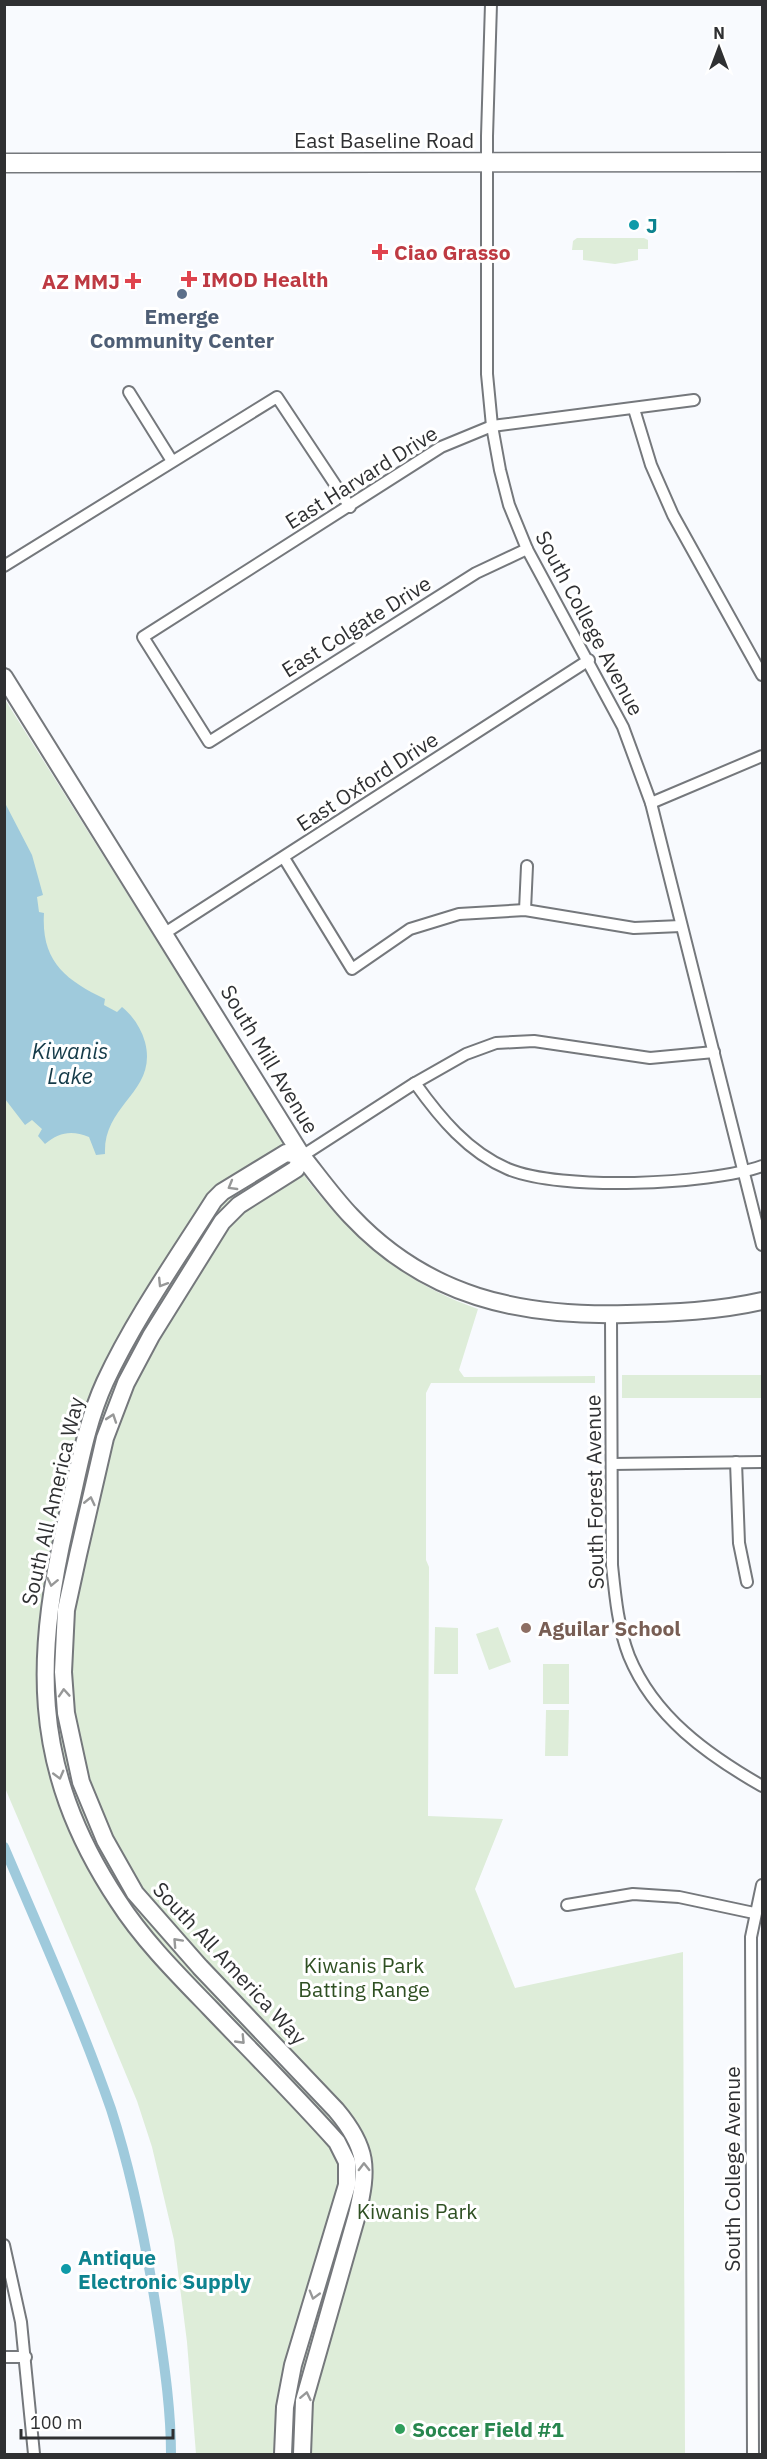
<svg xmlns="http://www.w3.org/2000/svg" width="767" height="2459" font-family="'IBM Plex Sans',sans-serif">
	<rect width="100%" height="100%" fill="#f8fafe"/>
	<g fill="#deedd9">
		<polygon points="577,238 644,238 648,240 648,249 638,249 638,260 615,264 583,260 583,250 572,250 573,241"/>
		<path d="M4 698 308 1181C354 1240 406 1284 478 1309L459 1370 464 1377 595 1376V1383H431L426 1393V1560L429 1567 428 1816 503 1819 475 1889 515 1988 683 1952 685 2454H196L187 2342 174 2240 152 2147 137 2101 78 1959 5 1788Z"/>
		<rect x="622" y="1375" width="140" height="23"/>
		<polygon points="435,1627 458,1628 458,1674 434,1674"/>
		<polygon points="498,1627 511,1662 489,1670 476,1634"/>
		<rect x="543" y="1664" width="26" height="40"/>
		<polygon points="546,1710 569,1710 568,1756 545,1756"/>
	</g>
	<path fill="#9fcadc" d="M5 803 32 855 43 895 37 897 39 912 44 913C41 961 65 980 105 999L104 1005 117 1012 122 1007C133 1016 141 1028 145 1042 158 1092 103 1103 105 1154L96 1155 89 1137C72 1130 59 1132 45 1144L38 1136 42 1129 32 1120 25 1125 5 1099Z"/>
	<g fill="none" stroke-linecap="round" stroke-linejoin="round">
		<path stroke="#9fcadc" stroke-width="10" d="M4 1847C41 1934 80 2020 111 2109 134 2180 148 2254 159 2328 165 2370 171 2412 171 2454"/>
		<defs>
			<g id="street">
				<polyline points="491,4 487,136 487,374 492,426 500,470 509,505 527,549 623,727 651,803 762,1245"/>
				<polyline points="129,392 172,461"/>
				<polyline points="634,409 651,465 673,515 762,675"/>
				<polyline points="527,549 476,573 209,742 143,637 441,447 492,426 694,400"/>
				<polyline points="4,566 277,397 350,507"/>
				<polyline points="651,803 762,756"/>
				<polyline points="284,858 352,969 410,929 459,914 525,910 634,928 681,926"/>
				<polyline points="525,910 527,866"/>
				<polyline points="165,933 589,660"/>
				<path d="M415 1083C440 1118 468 1152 508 1169 561 1191 708 1185 762 1166"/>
				<polyline points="302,1156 415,1083 466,1054 496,1043 534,1041 650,1058 714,1052"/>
				<path d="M611 1315 612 1565C615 1594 618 1628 629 1656 654 1717 708 1755 762 1786"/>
				<polyline points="736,1462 739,1543 747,1582"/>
				<polyline points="612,1464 762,1462"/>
				<polyline points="567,1905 633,1894 679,1897 754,1913"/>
				<polyline points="4,2245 21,2322 34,2454"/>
				<polyline points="4,2357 26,2357"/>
				<polyline points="753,2454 751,1937 762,1885"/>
			</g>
			<g id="secondary">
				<path d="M4 677 302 1156C318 1176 333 1197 351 1216 427 1297 520 1317 627 1314 673 1313 718 1311 762 1301"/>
				<path d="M302 1156 296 1169 239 1205 222 1222 151 1336 126 1383 105 1438 78 1555 66 1610 63 1672 66 1713 81 1782 105 1840 135 1893 200 1967 336 2110C368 2148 368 2168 357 2215L304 2401 302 2454"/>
				<path d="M283 2454 285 2407 293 2365 347 2185V2162L337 2142C296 2096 252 2052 210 2008 177 1974 143 1940 118 1901 28 1765 34 1653 71 1501 80 1461 88 1419 105 1382 135 1318 176 1260 214 1200L222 1192 286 1153 302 1156"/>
			</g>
			<polyline id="primary" points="4,163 762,162"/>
		</defs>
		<use href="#street" stroke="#75787c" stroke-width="14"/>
		<use href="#secondary" stroke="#75787c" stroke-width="20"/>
		<use href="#primary" stroke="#75787c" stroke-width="21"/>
		<use href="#street" stroke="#fff" stroke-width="10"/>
		<use href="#secondary" stroke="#fff" stroke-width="16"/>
		<use href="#primary" stroke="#fff" stroke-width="18"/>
	</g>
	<defs><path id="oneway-chevron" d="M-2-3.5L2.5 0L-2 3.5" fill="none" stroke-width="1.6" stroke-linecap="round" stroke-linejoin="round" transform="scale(1.5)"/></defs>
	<g stroke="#979898">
		<use href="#oneway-chevron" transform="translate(232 1186) rotate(150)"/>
		<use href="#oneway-chevron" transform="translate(162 1283) rotate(122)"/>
		<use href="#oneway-chevron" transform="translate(112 1418) rotate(-71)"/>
		<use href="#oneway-chevron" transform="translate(90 1501) rotate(-77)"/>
		<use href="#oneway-chevron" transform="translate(52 1582) rotate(102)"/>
		<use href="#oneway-chevron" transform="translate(64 1693) rotate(-94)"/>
		<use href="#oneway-chevron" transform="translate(59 1775) rotate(75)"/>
		<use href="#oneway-chevron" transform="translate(177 1942) rotate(-133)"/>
		<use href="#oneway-chevron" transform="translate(241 2040) rotate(46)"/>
		<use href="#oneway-chevron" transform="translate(364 2167) rotate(-91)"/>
		<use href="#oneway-chevron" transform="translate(314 2295) rotate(106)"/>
		<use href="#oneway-chevron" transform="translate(306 2396) rotate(-78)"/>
	</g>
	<g fill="#0f9aa8" stroke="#fff" stroke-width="2">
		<circle cx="634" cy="225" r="6"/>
		<circle cx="66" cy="2269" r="6"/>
	</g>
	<g fill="#e0444e" stroke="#fff" stroke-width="2">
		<path d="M377 243h6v6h6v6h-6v6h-6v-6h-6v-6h6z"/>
		<path d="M186 270h6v6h6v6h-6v6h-6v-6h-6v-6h6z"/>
		<path d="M130 272h6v6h6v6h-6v6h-6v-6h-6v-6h6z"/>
	</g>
	<circle fill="#5c6f8a" stroke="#fff" stroke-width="2" cx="182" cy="294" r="6"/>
	<circle fill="#8d6e63" stroke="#fff" stroke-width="2" cx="526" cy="1628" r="6"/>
	<circle fill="#2e9e5b" stroke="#fff" stroke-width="2" cx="400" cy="2429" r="6"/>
	<g text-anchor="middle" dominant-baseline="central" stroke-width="6" stroke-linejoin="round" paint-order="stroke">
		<g font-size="21" fill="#2f3032" stroke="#fff">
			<text x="384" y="140">East Baseline Road</text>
			<text transform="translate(361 477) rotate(-32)">East Harvard Drive</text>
			<text transform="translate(590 623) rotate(62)">South College Avenue</text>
			<text transform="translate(356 626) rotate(-32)">East Colgate Drive</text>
			<text transform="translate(367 781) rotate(-33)">East Oxford Drive</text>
			<text transform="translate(270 1059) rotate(59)">South Mill Avenue</text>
			<text transform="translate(594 1492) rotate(-91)">South Forest Avenue</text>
			<text transform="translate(52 1501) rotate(-77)">South All America Way</text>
			<text transform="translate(230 1963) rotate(47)">South All America Way</text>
			<text transform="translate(732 2169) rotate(-90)">South College Avenue</text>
		</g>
		<g font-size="21" font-weight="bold" fill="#0d838f" stroke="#fff" text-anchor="start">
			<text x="646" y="225">J</text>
			<text x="78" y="2257">Antique<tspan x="78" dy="24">Electronic Supply</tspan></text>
		</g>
		<g font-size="21" font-weight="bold" fill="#be3a42" stroke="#fff" text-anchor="start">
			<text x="394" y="252">Ciao Grasso</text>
			<text x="202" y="279">IMOD Health</text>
			<text x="120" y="281" text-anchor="end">AZ MMJ</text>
		</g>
		<g font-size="21" font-weight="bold" fill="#4e5e75" stroke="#fff">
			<text x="182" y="316">Emerge<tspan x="182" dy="24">Community Center</tspan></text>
		</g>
		<g font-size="21" font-weight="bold" fill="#785e54" stroke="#fff" text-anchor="start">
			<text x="538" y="1628">Aguilar School</text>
		</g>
		<g font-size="21" fill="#2f5023" stroke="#fff">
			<text x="364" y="1965">Kiwanis Park<tspan x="364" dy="24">Batting Range</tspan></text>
			<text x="417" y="2211">Kiwanis Park</text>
		</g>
		<g font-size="21" font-weight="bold" fill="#27864d" stroke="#fff" text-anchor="start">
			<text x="412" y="2429">Soccer Field #1</text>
		</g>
		<g font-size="22" font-style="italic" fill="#143a48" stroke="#fff">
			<text x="70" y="1050">Kiwanis<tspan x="70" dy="25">Lake</tspan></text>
		</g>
	</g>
	<rect width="767" height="2459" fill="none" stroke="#2f3032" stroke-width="12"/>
	<g transform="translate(719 48)" stroke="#ffffff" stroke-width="4.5" paint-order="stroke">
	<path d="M0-4.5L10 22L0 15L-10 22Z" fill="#2f3032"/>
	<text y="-9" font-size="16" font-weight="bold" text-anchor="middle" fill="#2f3032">N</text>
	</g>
	<path d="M21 2429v9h152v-9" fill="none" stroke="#2f3032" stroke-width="3"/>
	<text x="30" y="2429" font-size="18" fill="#2f3032" stroke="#ffffff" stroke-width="4.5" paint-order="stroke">100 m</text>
</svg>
